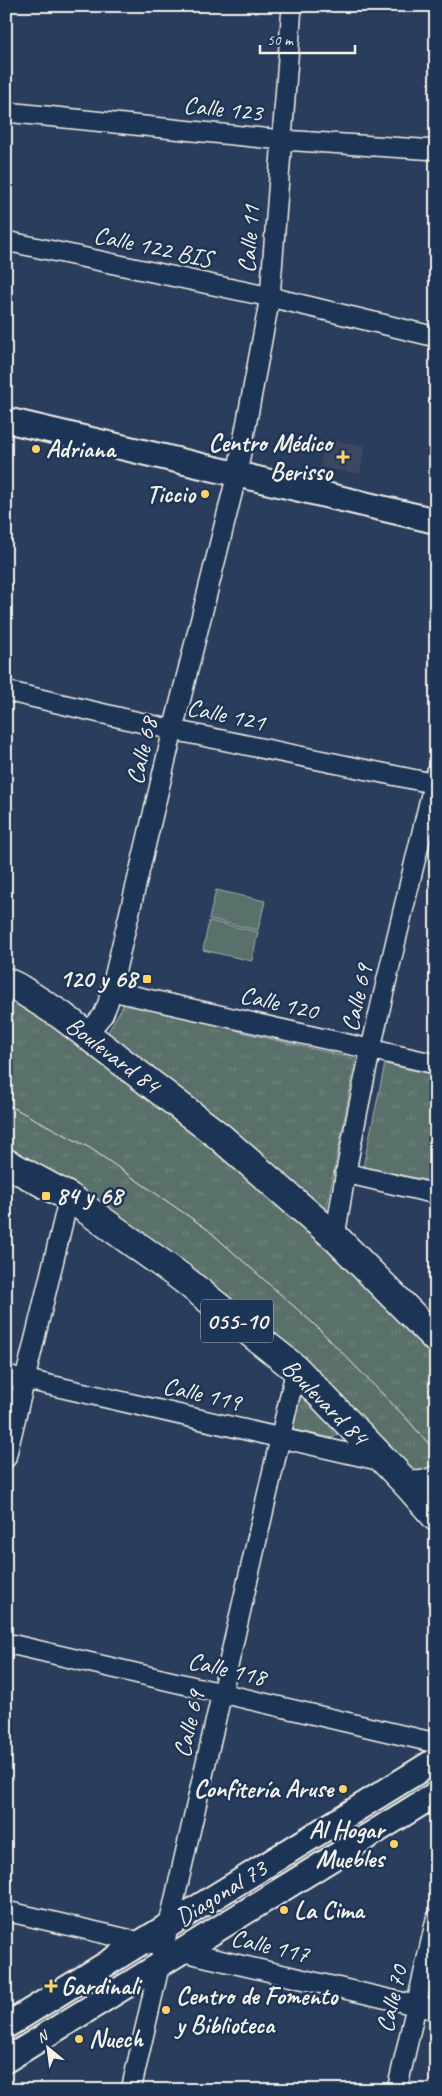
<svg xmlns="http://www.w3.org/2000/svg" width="442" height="2096" font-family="Caveat,sans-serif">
	<defs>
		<pattern id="grass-tufts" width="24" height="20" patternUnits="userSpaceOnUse" patternTransform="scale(1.25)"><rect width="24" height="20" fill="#5a6f6a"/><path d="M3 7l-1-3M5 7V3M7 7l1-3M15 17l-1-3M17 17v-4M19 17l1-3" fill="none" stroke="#72847f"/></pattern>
	</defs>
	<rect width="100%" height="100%" fill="#2b3d5c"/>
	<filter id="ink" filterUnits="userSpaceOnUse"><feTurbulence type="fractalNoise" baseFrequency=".02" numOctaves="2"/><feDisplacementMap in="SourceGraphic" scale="10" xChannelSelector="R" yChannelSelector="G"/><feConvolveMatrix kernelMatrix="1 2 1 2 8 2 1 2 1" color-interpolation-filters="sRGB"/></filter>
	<g filter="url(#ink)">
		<polygon fill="#3c4762" points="325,439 365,446 360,474 320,467"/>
		<g fill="url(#grass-tufts)" stroke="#a7b0a9">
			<polygon points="6,994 14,998 97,1056 212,1146 342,1260 436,1354 436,1474 423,1479 6,1153"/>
			<polygon points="126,1000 146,1003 245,1033 356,1059 325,1217 104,1039"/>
			<polygon points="385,1064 436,1075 436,1182 363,1167"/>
			<polygon points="297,1385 341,1431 333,1438 294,1430 288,1420"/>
		</g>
		<g fill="#5a6f6a" stroke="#a7b0a9">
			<polygon points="216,890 265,901 258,930 209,919"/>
			<polygon points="209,921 258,932 252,961 203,950"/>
		</g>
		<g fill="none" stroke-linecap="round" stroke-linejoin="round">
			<defs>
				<g id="minor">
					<polyline points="6,112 282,140 436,150"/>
					<polyline points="6,241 270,297 436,337"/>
					<polyline points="6,691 173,730 436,784"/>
					<polyline points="112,991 436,1064"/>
					<polyline points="87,1034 103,1015 108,1003 173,730 237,474 270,297 292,6"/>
					<polyline points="345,1173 436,1194"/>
					<path d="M335 1237C359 1081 400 927 436 773"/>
					<polyline points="6,1375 386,1462"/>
					<polyline points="6,1458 69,1197"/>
					<polyline points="6,1643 436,1743"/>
					<polyline points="6,1911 436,2010"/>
					<polyline points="131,2090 296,1369"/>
					<polyline points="397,2090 436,1919"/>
				</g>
				<g id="major">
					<polyline points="6,420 436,521"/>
					<polyline points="6,2026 436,1760"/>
					<polyline points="6,2060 436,1794"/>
				</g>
				<g id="highway">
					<polyline points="6,982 17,987 61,1015 219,1136 335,1237 436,1339"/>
					<polyline points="6,1163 69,1197 182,1278 296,1369 407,1484 436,1517"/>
					<path d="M407 1484C418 1486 426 1486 436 1480"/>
				</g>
			</defs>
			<use href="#minor" stroke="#f4f1e8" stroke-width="22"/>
			<use href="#major" stroke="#f4f1e8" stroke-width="28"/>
			<use href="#highway" stroke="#f4f1e8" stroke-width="31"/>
			<use href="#minor" stroke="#1d3557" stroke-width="19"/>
			<use href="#major" stroke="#1d3557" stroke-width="24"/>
			<use href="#highway" stroke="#1d3557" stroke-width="28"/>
			<polyline stroke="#f4f1e8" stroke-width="1" points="6,1104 90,1148 207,1229 315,1325 406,1418 436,1452"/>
		</g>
	</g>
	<g fill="#ffd166" stroke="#1d3557" stroke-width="2">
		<circle cx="36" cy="449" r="5"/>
		<path d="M340.5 449.5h5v5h5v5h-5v5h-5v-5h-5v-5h5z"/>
		<circle cx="205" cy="494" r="5"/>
		<rect x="142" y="974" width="10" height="10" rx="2.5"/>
		<rect x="41" y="1191" width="10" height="10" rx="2.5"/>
		<circle cx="343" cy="1789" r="5"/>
		<circle cx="394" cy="1844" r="5"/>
		<circle cx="284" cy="1910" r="5"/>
		<path d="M48.5 1978.5h5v5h5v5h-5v5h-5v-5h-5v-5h5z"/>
		<circle cx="166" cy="2010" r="5"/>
		<circle cx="79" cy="2039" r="5"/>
	</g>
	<g text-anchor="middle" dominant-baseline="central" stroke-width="5" stroke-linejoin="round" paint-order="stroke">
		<rect fill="#1d3557" stroke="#b4b9bc" stroke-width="1" x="201" y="1299.5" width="72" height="43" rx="4"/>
		<g font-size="24" font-weight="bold" fill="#f4f1e8">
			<text x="237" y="1321">055-10</text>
		</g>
		<g font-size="25" fill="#f4f1e8" stroke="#1d3557">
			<text transform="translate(223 109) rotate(6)">Calle 123</text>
			<text transform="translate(249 239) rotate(-86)">Calle 11</text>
			<text transform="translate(153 247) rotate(12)">Calle 122 BIS</text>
			<text transform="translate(226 715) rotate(12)">Calle 121</text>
			<text transform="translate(142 751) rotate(-77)">Calle 68</text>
			<text transform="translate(357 998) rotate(-77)">Calle 69</text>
			<text transform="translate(279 1003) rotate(13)">Calle 120</text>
			<text transform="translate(113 1055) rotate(37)">Boulevard 84</text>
			<text transform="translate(202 1394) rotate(13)">Calle 119</text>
			<text transform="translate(325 1402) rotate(45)">Boulevard 84</text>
			<text transform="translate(227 1669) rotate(13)">Calle 118</text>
			<text transform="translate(189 1724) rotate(-77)">Calle 69</text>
			<text transform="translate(221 1893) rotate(-32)">Diagonal 73</text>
			<text transform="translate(270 1946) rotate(13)">Calle 117</text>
			<text transform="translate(392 1999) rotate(-77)">Calle 70</text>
		</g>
		<g font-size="25" font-weight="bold" fill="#f4f1e8" stroke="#1d3557" text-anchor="start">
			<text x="332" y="443" text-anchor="end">Centro Médico<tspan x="332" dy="29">Berisso</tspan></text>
			<text x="46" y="449">Adriana</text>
			<text x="195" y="494" text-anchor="end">Ticcio</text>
			<text x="137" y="979" text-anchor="end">120 y 68</text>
			<text x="56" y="1196">84 y 68</text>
			<text x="333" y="1789" text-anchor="end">Confitería Aruse</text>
			<text x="384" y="1830" text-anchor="end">Al Hogar<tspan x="384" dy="29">Muebles</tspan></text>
			<text x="294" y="1910">La Cima</text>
			<text x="61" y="1986">Gardinali</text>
			<text x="176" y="1996">Centro de Fomento<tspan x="176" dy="29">y Biblioteca</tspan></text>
			<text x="89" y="2039">Nuech</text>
		</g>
	</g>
	<rect width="442" height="2096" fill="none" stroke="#1d3557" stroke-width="25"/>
	<rect x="12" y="12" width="417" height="2071" fill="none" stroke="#f4f1e8" stroke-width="2" filter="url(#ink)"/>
	<g transform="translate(48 2048) rotate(331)" stroke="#1d3557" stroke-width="4" paint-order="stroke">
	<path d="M0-4L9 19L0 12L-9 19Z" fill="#f4f1e8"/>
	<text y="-8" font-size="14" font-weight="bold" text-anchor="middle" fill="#f4f1e8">N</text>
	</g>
	<path d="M260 45v8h95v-8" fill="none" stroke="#f4f1e8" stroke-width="2.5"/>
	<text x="267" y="45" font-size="15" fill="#f4f1e8" stroke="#1d3557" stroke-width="4" paint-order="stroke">50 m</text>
</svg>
